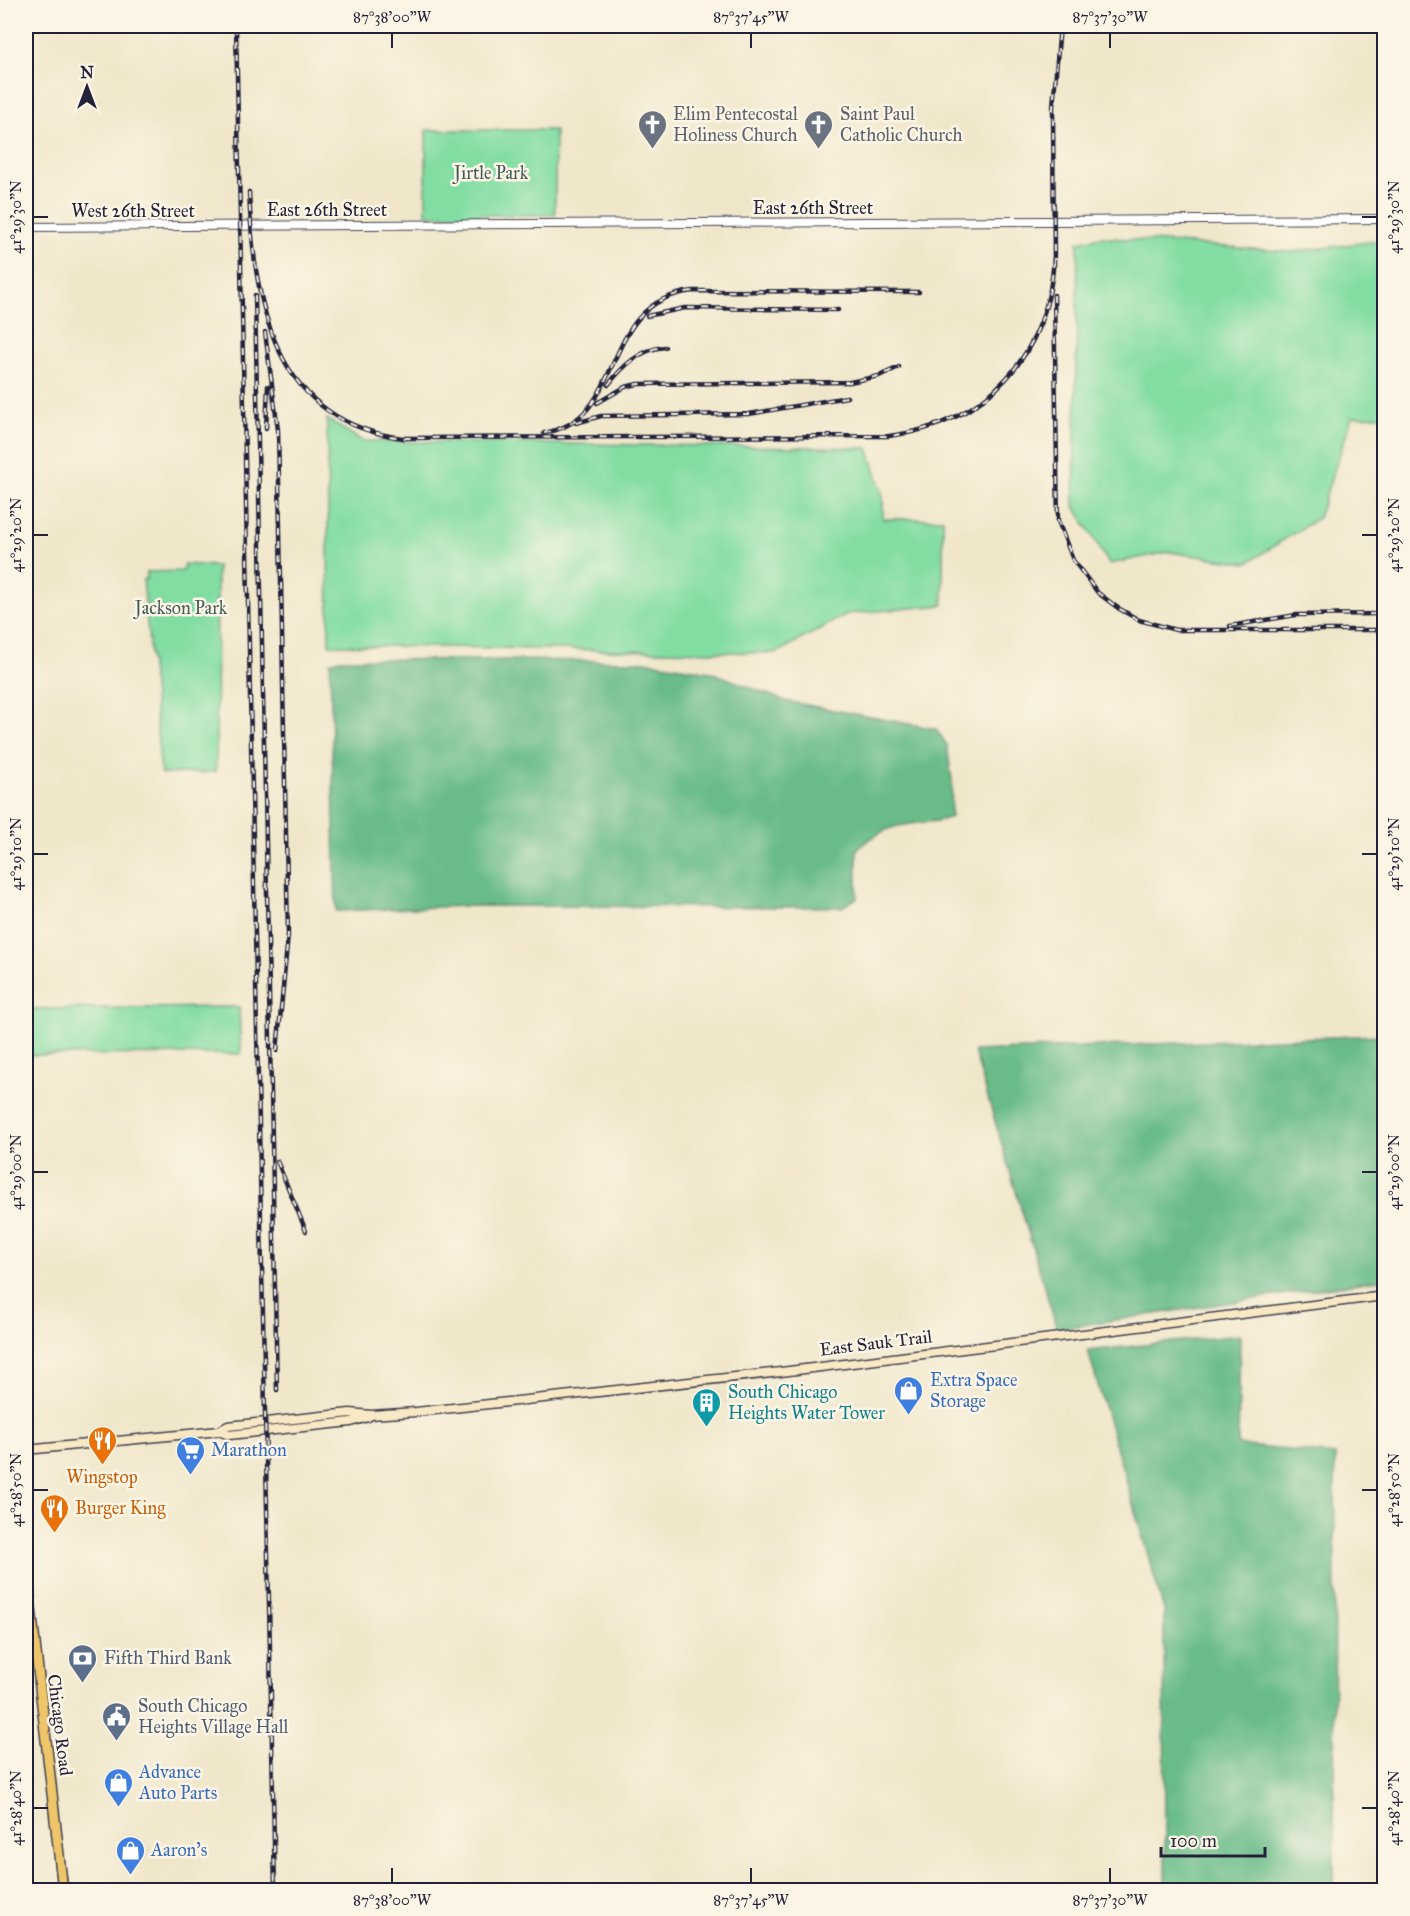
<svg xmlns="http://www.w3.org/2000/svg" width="1410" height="1916" font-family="'IM FELL Great Primer',serif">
	<rect width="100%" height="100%" fill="#fcf5e5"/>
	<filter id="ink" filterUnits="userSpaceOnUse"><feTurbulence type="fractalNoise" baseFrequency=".0167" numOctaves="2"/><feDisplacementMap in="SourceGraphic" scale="12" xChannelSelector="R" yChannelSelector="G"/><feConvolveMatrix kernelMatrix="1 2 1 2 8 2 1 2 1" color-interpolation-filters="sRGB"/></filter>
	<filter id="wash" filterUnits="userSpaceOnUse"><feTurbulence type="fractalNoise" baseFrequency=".008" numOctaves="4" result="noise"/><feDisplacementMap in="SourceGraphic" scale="24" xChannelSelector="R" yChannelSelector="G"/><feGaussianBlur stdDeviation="1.35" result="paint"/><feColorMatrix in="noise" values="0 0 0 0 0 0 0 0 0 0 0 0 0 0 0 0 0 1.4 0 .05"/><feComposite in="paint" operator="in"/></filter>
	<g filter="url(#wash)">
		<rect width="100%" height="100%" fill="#f0e7cb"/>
		<g fill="#82dda3" stroke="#52806f" stroke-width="1.5">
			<rect x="426" y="130" width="129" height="85"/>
			<polygon points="1100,237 1292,252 1384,240 1384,416 1352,417 1318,518 1247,563 1169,552 1109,564 1074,505 1078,242"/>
			<polygon points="327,419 362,441 868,448 883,496 883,519 943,519 943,605 847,614 776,653 329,645"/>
			<polygon points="184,564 217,566 216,772 161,774 143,579 147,579 147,572 183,571"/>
			<polygon points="239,1007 241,1054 26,1055 26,1009"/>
		</g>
		<g fill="#69bc89" stroke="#466f62" stroke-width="1.5">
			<path d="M339 659 645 661 711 672 785 701 936 729 947 745 952 780 951 817C936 823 920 822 904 825 886 827 871 838 857 849V898L842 907 466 906 336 911 330 662Z"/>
			<polygon points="1384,1035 1384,1279 1057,1329 974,1051"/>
			<polygon points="1240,1335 1238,1445 1335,1455 1334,1890 1165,1889 1164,1610 1088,1351"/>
		</g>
	</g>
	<g filter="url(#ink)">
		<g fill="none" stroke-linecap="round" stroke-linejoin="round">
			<defs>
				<polyline id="tertiary" points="26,227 1384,219"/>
				<g id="secondary">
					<polyline points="219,1431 229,1435 351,1422 368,1417"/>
					<polyline points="26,1450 219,1431 228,1426 350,1413 371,1415 416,1412 781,1372 1384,1296"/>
				</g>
				<polyline id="primary" points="26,1564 63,1890"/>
			</defs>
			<use href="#tertiary" stroke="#414051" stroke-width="10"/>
			<use href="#secondary" stroke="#414051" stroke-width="11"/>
			<use href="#primary" stroke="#414051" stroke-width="12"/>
			<use href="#tertiary" stroke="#fff" stroke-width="8"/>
			<use href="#secondary" stroke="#f8e8c3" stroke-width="8"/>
			<use href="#primary" stroke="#eec569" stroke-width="9"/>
			<defs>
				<g id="rail">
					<polyline points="236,26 275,1890"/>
					<path d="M249 192C254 301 272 422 403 438L889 436C987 424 1048 355 1054 258"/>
					<polyline points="1054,265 1053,107 1060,26"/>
					<polyline points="255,295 277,1390"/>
					<polyline points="1054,295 1058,521 1073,560 1098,593 1118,608 1139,620 1176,630 1384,630"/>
					<polyline points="647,316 685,308 838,310"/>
					<polyline points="265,332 278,430 288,935 277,1051"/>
					<path d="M608 385C623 366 640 349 665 347"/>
					<polyline points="597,403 625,387 638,384 850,382 879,376 899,367"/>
					<polyline points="576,423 601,416 749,414 847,397"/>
					<polyline points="266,428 268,386"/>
					<path d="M544 433C630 418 596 302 693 291L919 292"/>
					<polyline points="1230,626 1296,615 1384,614"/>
					<polyline points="277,1161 306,1231"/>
				</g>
			</defs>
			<use href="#rail" stroke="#22223b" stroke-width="4.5"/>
			<use href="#rail" stroke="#fcf5e5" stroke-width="2" stroke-dasharray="7" stroke-linecap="butt"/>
		</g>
	</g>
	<path fill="none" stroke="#22223b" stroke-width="2" d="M392 33V48M751 33V48M1110 33V48M33 217H48M1362 217H1377M33 535H48M1362 535H1377M33 854H48M1362 854H1377M33 1172H48M1362 1172H1377M33 1490H48M1362 1490H1377M33 1808H48M1362 1808H1377M392 1868V1883M751 1868V1883M1110 1868V1883"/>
	<defs>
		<symbol id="church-pin" viewBox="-11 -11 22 30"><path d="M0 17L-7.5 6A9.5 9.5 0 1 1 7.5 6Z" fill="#6b7280" stroke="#fcf5e5"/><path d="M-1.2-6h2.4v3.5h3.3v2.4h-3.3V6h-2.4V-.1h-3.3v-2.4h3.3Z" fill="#fff"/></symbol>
		<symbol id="shop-pin" viewBox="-11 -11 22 30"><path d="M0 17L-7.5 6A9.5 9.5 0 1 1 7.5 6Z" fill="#3f7fe0" stroke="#fcf5e5"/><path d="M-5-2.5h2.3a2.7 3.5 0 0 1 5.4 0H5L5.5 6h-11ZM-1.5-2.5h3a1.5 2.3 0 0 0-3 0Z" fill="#fff"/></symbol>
		<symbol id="building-pin" viewBox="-11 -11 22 30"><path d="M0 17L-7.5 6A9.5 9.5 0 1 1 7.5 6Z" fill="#0f9aa8" stroke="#fcf5e5"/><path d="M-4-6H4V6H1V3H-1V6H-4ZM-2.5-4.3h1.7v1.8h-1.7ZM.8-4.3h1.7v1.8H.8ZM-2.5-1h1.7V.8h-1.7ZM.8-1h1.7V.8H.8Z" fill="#fff"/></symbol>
		<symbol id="restaurant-pin" viewBox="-11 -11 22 30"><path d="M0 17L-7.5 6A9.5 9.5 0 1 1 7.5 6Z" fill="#e8710a" stroke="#fcf5e5"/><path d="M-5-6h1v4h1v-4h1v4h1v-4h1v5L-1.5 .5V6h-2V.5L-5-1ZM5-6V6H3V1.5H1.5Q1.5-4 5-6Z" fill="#fff"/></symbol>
		<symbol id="supermarket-pin" viewBox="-11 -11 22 30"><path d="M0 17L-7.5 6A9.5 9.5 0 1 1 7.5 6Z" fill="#3f7fe0" stroke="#fcf5e5"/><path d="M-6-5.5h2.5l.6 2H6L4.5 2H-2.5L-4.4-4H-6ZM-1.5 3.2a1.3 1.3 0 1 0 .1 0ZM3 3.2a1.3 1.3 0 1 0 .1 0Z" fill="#fff"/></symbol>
		<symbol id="bank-pin" viewBox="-11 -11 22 30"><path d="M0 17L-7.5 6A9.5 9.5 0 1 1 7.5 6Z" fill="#5c6f8a" stroke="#fcf5e5"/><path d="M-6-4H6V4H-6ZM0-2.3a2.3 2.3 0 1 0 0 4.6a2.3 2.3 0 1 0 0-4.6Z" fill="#fff"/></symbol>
		<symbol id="civic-pin" viewBox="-11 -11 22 30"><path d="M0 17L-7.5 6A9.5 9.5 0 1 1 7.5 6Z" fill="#5c6f8a" stroke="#fcf5e5"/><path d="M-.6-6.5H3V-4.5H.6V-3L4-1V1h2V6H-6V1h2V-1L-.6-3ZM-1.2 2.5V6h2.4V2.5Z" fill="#fff"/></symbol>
	</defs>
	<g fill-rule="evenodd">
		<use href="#church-pin" x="636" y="108" width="33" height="45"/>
		<use href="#church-pin" x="802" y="108" width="33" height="45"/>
		<use href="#shop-pin" x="892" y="1374" width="33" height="45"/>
		<use href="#building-pin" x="690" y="1386" width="33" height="45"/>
		<use href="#restaurant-pin" x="86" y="1424" width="33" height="45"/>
		<use href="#supermarket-pin" x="174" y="1434" width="33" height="45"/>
		<use href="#restaurant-pin" x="38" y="1492" width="33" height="45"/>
		<use href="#bank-pin" x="66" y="1642" width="33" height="45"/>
		<use href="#civic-pin" x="100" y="1700" width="33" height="45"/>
		<use href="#shop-pin" x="102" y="1766" width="33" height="45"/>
		<use href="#shop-pin" x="114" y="1834" width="33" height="45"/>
	</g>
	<g text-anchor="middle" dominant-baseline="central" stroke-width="5" stroke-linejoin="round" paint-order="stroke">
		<g font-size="18" fill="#5b616d" stroke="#fcf5e5" text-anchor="start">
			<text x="673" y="114">Elim Pentecostal<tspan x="673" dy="21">Holiness Church</tspan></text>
			<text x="840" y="114">Saint Paul<tspan x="840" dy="21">Catholic Church</tspan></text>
		</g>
		<g font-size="18" fill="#3f5a5a" stroke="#fcf5e5">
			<text x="491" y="173">Jirtle Park</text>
			<text x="181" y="608">Jackson Park</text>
		</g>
		<g font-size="18" fill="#22223b" stroke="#fcf5e5">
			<text x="813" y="208">East 26th Street</text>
			<text x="327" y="210">East 26th Street</text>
			<text x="133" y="211">West 26th Street</text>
			<text transform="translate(876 1343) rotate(-7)">East Sauk Trail</text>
			<text transform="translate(60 1725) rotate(83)">Chicago Road</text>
		</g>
		<g font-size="18" fill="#366cbe" stroke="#fcf5e5" text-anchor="start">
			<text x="930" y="1380">Extra Space<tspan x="930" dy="21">Storage</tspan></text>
			<text x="211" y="1450">Marathon</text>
			<text x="139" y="1772">Advance<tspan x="139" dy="21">Auto Parts</tspan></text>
			<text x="151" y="1850">Aaron's</text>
		</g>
		<g font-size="18" fill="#0d838f" stroke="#fcf5e5" text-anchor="start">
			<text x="728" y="1392">South Chicago<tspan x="728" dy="21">Heights Water Tower</tspan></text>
		</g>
		<g font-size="18" fill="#c56008" stroke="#fcf5e5">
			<text x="102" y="1477">Wingstop</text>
			<text x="75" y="1508" text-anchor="start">Burger King</text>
		</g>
		<g font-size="18" fill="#4e5e75" stroke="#fcf5e5" text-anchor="start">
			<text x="104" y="1658">Fifth Third Bank</text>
			<text x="138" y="1706">South Chicago<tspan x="138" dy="21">Heights Village Hall</tspan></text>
		</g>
	</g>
	<rect width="1410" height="1916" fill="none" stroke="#fcf5e5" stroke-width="66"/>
	<g transform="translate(87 87)" stroke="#fcf5e5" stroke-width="4.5" paint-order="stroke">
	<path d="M0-4.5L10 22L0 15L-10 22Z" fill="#22223b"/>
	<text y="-9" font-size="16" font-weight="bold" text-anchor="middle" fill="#22223b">N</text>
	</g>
	<path d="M1161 1847v9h104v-9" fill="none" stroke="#22223b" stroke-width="3"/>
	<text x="1170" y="1847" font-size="18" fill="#22223b" stroke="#fcf5e5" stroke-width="4.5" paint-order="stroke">100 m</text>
	<rect x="33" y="33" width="1344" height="1850" fill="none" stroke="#22223b" stroke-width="2"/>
	<g font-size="15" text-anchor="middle" fill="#22223b">
		<text x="392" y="22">87°38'00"W</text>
		<text x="751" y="22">87°37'45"W</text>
		<text x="1110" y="22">87°37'30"W</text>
		<text transform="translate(16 217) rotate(-90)" y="5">41°29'30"N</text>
		<text transform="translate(1394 217) rotate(-90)" y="5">41°29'30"N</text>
		<text transform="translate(16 535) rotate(-90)" y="5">41°29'20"N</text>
		<text transform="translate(1394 535) rotate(-90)" y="5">41°29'20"N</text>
		<text transform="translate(16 854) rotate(-90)" y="5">41°29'10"N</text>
		<text transform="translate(1394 854) rotate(-90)" y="5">41°29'10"N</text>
		<text transform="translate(16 1172) rotate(-90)" y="5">41°29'00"N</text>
		<text transform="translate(1394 1172) rotate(-90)" y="5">41°29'00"N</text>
		<text transform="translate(16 1490) rotate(-90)" y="5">41°28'50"N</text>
		<text transform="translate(1394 1490) rotate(-90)" y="5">41°28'50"N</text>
		<text transform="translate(16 1808) rotate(-90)" y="5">41°28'40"N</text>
		<text transform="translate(1394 1808) rotate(-90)" y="5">41°28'40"N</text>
		<text x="392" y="1905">87°38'00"W</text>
		<text x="751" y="1905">87°37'45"W</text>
		<text x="1110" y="1905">87°37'30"W</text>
	</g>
</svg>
